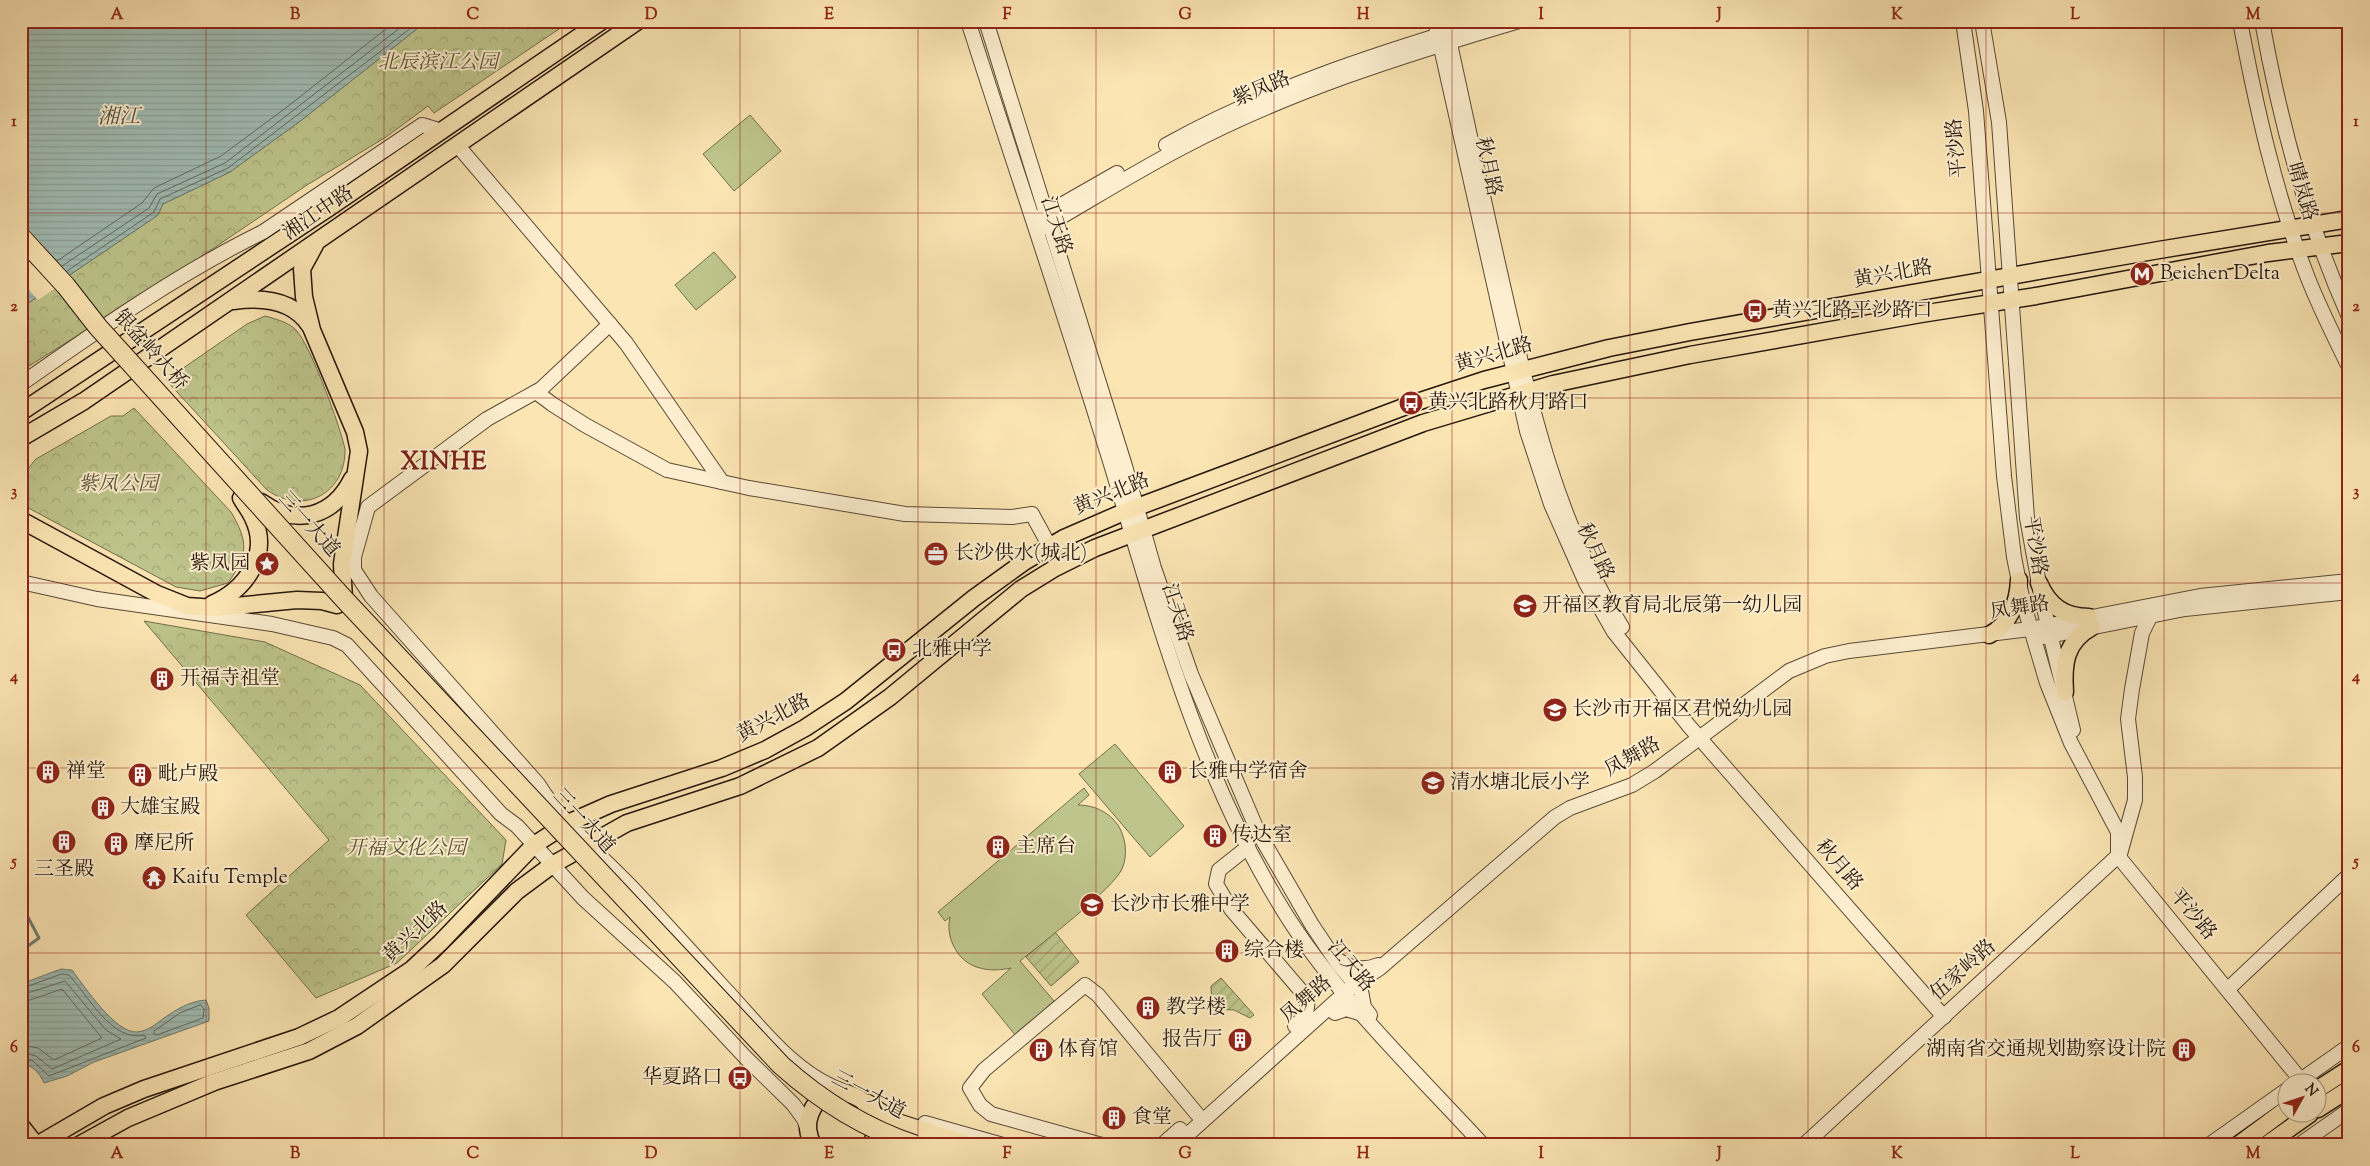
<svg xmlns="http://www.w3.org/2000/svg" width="2370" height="1166" font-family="'Sorts Mill Goudy','Noto Serif SC',serif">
	<defs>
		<pattern id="forest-crowns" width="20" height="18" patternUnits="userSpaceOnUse" patternTransform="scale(1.25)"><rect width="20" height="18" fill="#bec58c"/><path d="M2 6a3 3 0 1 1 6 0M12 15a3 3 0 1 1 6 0" fill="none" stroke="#a3a878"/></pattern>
		<pattern id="garden-furrows" width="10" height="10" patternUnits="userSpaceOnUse" patternTransform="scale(1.25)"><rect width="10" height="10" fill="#bec58c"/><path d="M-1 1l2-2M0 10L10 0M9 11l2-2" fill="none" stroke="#a3a878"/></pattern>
		<pattern id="water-rules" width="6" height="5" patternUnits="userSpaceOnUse" patternTransform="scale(1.25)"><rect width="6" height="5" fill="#a0bdb4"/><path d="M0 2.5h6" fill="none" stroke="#8aa29a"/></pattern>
	</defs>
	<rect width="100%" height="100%" fill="#fbe5b3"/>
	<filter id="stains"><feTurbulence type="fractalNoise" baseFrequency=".004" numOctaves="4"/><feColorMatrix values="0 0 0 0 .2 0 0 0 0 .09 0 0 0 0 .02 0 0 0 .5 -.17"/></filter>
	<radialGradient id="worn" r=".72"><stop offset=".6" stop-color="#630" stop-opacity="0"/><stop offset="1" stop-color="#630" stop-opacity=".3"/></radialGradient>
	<g fill="url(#forest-crowns)" stroke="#726e4c">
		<polygon points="427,21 571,21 434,113 428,106 386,137 307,185 174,275 21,371 21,308 158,215 163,204 230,172 299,122"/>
		<path d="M265 316C276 319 288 322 296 330 311 346 340 426 345 449 346 493 304 516 267 490L166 380 247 324Z"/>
		<path d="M134 408 231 512C249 543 248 554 228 583L200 591 176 587 21 504C21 485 22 474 36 459L111 416H123Z"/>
		<polygon points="144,621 265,642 360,685 506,840 502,864 397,963 316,998 246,915 329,840"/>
	</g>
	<g fill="url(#garden-furrows)" stroke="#726e4c">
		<polygon points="1055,932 1079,962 1051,986 1026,957"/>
		<polygon points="1221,978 1254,1015 1250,1018 1234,1010 1212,1009 1211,986"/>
	</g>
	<g fill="#bec58c" stroke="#726e4c">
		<polygon points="750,115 781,151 734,191 703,154"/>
		<polygon points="714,252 736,277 696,310 675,285"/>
		<polygon points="1115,744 1184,826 1150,857 1079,774"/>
		<path d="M1084 788 1089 795 1078 805C1094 805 1109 812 1118 825 1126 838 1128 855 1122 869 1112 890 1042 943 1020 961L1054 1001 1016 1036 982 994 1011 968C1001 970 990 971 980 968 958 963 945 938 950 917L945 921 938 912Z"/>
	</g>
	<g fill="url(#water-rules)" stroke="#6f7b71">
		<polygon points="21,21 427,21 299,122 230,172 163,204 158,215 21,308"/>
		<path d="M61 969 72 970C85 987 115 1033 137 1032 148 1031 156 1024 164 1018 177 1009 190 1001 206 1000L209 1008V1021L94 1062 67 1076 44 1083C39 1072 33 1066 21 1063V984Z"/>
	</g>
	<polygon fill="#fbe5b3" points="21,221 72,277 38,300 21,281"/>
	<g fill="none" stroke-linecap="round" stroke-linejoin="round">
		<g stroke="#626a60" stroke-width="1">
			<polyline points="57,261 142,203 154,188 221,156 287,107 396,21"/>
			<polyline points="62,266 149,208 157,194 225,163 409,21"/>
			<polyline points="67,271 154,212 160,199 228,168 420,21"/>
			<path d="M21 989 61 974 69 975C87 994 112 1043 144 1035L146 1038 49 1076 33 1061 21 1058"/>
			<polyline points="21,995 65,981 106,1030 121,1039 52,1069 36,1056 21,1052"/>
			<polyline points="21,1003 62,989 102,1038 54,1060 38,1048 21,1045"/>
			<polygon points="201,1005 204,1009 203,1018 157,1035 154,1034 154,1031 180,1013"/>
		</g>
		<polyline stroke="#6f7b71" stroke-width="3" points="21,904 39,938 21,951"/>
		<defs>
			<g id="minor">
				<path d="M968 21C1016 171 1067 320 1113 471 1158 621 1200 776 1283 910 1336 996 1415 1071 1483 1145"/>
				<polyline points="986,21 1125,466 1154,568 1191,674 1258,832 1312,925 1338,964 1361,991 1364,1007 1370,1015"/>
				<polyline points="1435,21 1527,431 1551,504 1586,583 1614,632 1689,726 1944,1017"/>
				<path d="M1445 21C1465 112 1484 203 1505 294 1531 409 1559 527 1622 627"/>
				<polyline points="1963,21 1976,111 2004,476 2014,557 2023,602 2047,683 2071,743 2118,832 2118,856 2304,1084"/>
				<polyline points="1982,21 1999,122 2027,518 2042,600 2073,730"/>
				<path d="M2240 21C2256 106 2275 192 2306 273 2318 305 2334 336 2349 367"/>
				<path d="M2262 21C2280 122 2307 223 2349 317"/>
				<path d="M1166 145C1263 91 1369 56 1476 24"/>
				<polyline points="458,146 626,343 722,482"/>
				<polyline points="1040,217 1117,173"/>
				<path d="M1042 228C1089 201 1135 172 1183 147 1289 91 1404 55 1519 21"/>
				<path d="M610 324 541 389 487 419 368 507 354 557V570L371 596 538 784C564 826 603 857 637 893 666 924 695 956 724 988 759 1025 796 1077 847 1092"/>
				<path d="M21 384C98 330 179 273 263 232L422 125 442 131"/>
				<polyline points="536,392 552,404 585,425 667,470 749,488 905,514 1012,517 1032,514 1050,547"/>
				<polyline points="21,582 97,599 272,624 333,638 347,645 501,814 517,826 583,898 675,982 746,1058 793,1104 804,1119 808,1130"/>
				<polyline points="2044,637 2185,609 2349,592"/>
				<polyline points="1248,847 1219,870 1216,884 1231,909 1308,999 1306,1015 1295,1026"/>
				<path d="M1338 960C1350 968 1364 971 1378 965"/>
				<polyline points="2228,989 2349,875"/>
				<polyline points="1335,1013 1346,1009 1363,1014"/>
				<polyline points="2295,1084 2349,1046"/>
				<polyline points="925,1123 1003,1145"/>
				<polyline points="1102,1145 991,1114 980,1105 970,1088 984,1070 1085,985 1098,995 1197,1114"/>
				<polyline points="1162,1145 1180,1129"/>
				<polyline points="1176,1145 1355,984 1380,968 1555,817 1570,808 1632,785 1655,771 1789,671 1825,656 1849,651 2030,629 2200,596 2349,581"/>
				<polyline points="1804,1145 2120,854 2135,800 2135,777 2128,719 2132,689 2142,633 2151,615"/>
				<polyline points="2209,1145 2288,1089"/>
				<polyline points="2299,1145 2349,1110"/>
			</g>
			<g id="major">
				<polyline points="315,245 302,269 304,297 312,330 355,432 359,451 342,564 344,599"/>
				<path d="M233 301C261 297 293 299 310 326"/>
				<polyline points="21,412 330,207 602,21"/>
				<polyline points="21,438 84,401 638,21"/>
				<path d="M261 502C296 527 333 517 352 479"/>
				<polyline points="21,520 157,594 187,606 214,608 297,600 322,601 337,605"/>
				<path d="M2039 583C2049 606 2064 617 2089 617"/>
				<path d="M212 604C245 590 271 555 253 518 250 511 245 505 241 498"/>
				<path d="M1989 635C2010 624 2018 602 2019 580"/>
				<path d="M2065 692C2063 664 2065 642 2092 627"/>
				<polyline points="2318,1089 2349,1069"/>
				<polyline points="2318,1109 2349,1089"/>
				<polyline points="21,1126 36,1145"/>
				<polyline points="37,1145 104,1106 144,1089 299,1037 339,1018 411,970 440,943 534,845 568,823 611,804 722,768 765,750 805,728 846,701 974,598 1024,562 1064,538 1124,512 1417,402 1484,380 1609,348 1690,332 2159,250 2349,219"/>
				<polyline points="79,1145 128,1118 214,1082 309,1051 357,1026 443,965 517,891 552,865 627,823 740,786 818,748 890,697 1021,589 1055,568 1095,548 1423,423 1553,384 1690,355 1921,314 2036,296 2268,253 2349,243"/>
				<path d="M813 1145C808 1135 806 1125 810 1115 824 1072 893 1097 871 1145"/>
				<polyline points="2238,1145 2288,1108"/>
				<polyline points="2266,1145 2310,1114"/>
			</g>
			<polyline id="highway" points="867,1104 893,1122 965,1145"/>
		</defs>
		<use href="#minor" stroke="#5a4a36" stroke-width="16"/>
		<use href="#major" stroke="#25170c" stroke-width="19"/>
		<use href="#highway" stroke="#25170c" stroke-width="21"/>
		<use href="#minor" stroke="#fceece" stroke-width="14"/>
		<use href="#major" stroke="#fbe5b3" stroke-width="16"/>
		<use href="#highway" stroke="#fbe5b3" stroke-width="19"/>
		<defs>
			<path id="highway-bridge" d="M21 237 66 286 98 327 344 599 781 1065C821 1101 864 1128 915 1145"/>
		</defs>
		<use href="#highway-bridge" stroke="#25170c" stroke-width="21" stroke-linecap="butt"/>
		<use href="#highway-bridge" stroke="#fbe5b3" stroke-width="19"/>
	</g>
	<path fill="none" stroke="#8f2418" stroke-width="1" stroke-opacity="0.55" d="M206 21V1145M384 21V1145M562 21V1145M740 21V1145M918 21V1145M1096 21V1145M1274 21V1145M1452 21V1145M1630 21V1145M1808 21V1145M1986 21V1145M2164 21V1145M21 213H2349M21 398H2349M21 583H2349M21 768H2349M21 953H2349"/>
	<defs>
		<symbol id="metro-disc" viewBox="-11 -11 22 22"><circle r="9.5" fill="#8f2418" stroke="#fceece"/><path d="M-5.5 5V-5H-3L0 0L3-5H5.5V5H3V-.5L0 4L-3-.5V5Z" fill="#fff"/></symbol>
		<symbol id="bus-disc" viewBox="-11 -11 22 22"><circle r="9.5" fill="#8f2418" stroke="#fceece"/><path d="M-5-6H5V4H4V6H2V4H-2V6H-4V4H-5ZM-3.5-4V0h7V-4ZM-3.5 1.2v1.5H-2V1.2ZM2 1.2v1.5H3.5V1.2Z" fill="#fff"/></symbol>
		<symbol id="office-disc" viewBox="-11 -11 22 22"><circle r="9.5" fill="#8f2418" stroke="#fceece"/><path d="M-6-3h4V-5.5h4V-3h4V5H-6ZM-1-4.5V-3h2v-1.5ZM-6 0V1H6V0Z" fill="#fff"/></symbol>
		<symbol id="sight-disc" viewBox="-11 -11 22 22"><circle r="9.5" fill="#8f2418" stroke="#fceece"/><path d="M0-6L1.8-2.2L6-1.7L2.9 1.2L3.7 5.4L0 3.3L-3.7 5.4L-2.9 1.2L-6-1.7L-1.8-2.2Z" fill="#fff"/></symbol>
		<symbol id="school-disc" viewBox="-11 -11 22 22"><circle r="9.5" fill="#8f2418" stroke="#fceece"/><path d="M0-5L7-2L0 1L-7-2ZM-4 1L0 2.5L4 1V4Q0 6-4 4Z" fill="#fff"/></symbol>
		<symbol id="building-disc" viewBox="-11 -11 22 22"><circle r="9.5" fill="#8f2418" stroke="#fceece"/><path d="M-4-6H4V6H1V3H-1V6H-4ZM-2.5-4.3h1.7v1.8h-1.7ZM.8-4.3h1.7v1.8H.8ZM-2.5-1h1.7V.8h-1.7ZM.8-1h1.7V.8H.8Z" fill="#fff"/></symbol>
		<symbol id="temple-disc" viewBox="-11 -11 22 22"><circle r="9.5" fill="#8f2418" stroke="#fceece"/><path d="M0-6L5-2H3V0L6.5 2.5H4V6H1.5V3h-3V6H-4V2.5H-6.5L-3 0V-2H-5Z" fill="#fff"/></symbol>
	</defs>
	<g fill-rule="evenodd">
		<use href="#metro-disc" x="2128" y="260" width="28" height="28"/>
		<use href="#bus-disc" x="1741" y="297" width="28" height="28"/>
		<use href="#bus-disc" x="1397" y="389" width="28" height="28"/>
		<use href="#office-disc" x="922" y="540" width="28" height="28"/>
		<use href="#sight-disc" x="253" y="550" width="28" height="28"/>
		<use href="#school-disc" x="1511" y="592" width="28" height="28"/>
		<use href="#bus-disc" x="880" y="636" width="28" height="28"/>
		<use href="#building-disc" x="148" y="665" width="28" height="28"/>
		<use href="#school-disc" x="1541" y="696" width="28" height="28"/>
		<use href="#building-disc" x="34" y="758" width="28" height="28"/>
		<use href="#building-disc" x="1156" y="758" width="28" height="28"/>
		<use href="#building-disc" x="126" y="761" width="28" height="28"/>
		<use href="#school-disc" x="1419" y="769" width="28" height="28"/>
		<use href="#building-disc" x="89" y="794" width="28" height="28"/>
		<use href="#building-disc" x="1201" y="822" width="28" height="28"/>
		<use href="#building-disc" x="50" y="828" width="28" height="28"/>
		<use href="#building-disc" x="102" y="830" width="28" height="28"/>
		<use href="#building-disc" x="984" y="833" width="28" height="28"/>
		<use href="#temple-disc" x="140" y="864" width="28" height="28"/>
		<use href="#school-disc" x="1078" y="891" width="28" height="28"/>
		<use href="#building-disc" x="1213" y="937" width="28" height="28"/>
		<use href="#building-disc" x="1134" y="994" width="28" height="28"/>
		<use href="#building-disc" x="1226" y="1026" width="28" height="28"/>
		<use href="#building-disc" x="1027" y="1036" width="28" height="28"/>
		<use href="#building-disc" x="2170" y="1036" width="28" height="28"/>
		<use href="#bus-disc" x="726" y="1064" width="28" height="28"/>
		<use href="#building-disc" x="1100" y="1104" width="28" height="28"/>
	</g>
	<g text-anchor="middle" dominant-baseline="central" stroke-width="4" stroke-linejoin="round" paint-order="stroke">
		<g font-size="20" font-style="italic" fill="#5b5439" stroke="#fceece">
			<text x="438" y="63">北辰滨江公园</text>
			<text x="118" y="485">紫凤公园</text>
			<text x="406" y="849">开福文化公园</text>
		</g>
		<g font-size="20" fill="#25170c" stroke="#fceece">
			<text transform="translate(1262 90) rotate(-23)">紫凤路</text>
			<text transform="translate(1958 148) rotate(-95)">平沙路</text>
			<text transform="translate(1487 167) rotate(78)">秋月路</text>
			<text transform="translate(2301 192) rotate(73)">晴岚路</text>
			<text transform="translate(319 214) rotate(-34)">湘江中路</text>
			<text transform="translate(1055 226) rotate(72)">江天路</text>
			<text transform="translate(1893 275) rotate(-10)">黄兴北路</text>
			<text transform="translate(150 351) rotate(48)">银盆岭大桥</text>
			<text transform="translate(1494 356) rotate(-16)">黄兴北路</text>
			<text transform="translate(1112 495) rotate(-22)">黄兴北路</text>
			<text transform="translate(308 525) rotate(48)">三一大道</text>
			<text transform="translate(2034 546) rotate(81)">平沙路</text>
			<text transform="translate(1594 552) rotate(65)">秋月路</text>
			<text transform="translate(2020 609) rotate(-9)">凤舞路</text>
			<text transform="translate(1176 613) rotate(72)">江天路</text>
			<text transform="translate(774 719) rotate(-28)">黄兴北路</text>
			<text transform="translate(1633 758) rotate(-29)">凤舞路</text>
			<text transform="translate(583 822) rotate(47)">三一大道</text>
			<text transform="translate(1838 866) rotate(49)">秋月路</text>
			<text transform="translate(2192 915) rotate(50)">平沙路</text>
			<text transform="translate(416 933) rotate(-43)">黄兴北路</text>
			<text transform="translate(1350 967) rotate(50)">江天路</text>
			<text transform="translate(1964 971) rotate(-42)">伍家岭路</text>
			<text transform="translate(1307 1000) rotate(-41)">凤舞路</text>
			<text transform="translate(868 1096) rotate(28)">三一大道</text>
		</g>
		<g font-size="20" fill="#25170c" stroke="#fceece" text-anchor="start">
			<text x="2160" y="274">Beichen Delta</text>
			<text x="1772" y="311">黄兴北路平沙路口</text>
			<text x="1428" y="403">黄兴北路秋月路口</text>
			<text x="954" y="554">长沙供水(城北)</text>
			<text x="250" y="564" text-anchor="end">紫凤园</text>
			<text x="1542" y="606">开福区教育局北辰第一幼儿园</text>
			<text x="912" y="650">北雅中学</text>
			<text x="180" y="679">开福寺祖堂</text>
			<text x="1572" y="710">长沙市开福区君悦幼儿园</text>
			<text x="66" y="772">禅堂</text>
			<text x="1188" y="772">长雅中学宿舍</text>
			<text x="158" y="775">毗卢殿</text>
			<text x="1450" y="783">清水塘北辰小学</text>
			<text x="120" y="808">大雄宝殿</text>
			<text x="1232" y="836">传达室</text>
			<text x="134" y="844">摩尼所</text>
			<text x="1016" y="847">主席台</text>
			<text x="64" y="870" text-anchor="middle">三圣殿</text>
			<text x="172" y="878">Kaifu Temple</text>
			<text x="1110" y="905">长沙市长雅中学</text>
			<text x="1244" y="951">综合楼</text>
			<text x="1166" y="1008">教学楼</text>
			<text x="1222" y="1040" text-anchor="end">报告厅</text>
			<text x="1058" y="1050">体育馆</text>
			<text x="2166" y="1050" text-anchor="end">湖南省交通规划勘察设计院</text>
			<text x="722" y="1078" text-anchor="end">华夏路口</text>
			<text x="1132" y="1118">食堂</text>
		</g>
		<g font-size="21" font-style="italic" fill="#505147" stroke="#fceece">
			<text x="119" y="118">湘江</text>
		</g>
		<g font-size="25" font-weight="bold" letter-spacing="1" fill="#7a1f14" stroke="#fceece">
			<text x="444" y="463">XINHE</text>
		</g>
	</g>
	<rect width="2370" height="1166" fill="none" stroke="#fbe5b3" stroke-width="55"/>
	<g transform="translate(2302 1098) rotate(50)"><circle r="24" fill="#fceece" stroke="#a69880"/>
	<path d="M0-4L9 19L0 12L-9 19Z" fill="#8f2418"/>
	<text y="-8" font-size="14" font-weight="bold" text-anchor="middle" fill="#25170c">N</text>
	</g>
	<rect x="28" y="28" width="2314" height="1110" fill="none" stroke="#8f2418" stroke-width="2"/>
	<g font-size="16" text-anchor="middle" font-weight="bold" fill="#8f2418">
		<text x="117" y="19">A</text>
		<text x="295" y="19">B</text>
		<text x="473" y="19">C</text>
		<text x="651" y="19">D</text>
		<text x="829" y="19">E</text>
		<text x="1007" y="19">F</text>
		<text x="1185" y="19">G</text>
		<text x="1363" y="19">H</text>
		<text x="1541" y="19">I</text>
		<text x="1719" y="19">J</text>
		<text x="1897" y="19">K</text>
		<text x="2075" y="19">L</text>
		<text x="2253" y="19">M</text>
		<text x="14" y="126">1</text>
		<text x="2356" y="126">1</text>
		<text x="14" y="311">2</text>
		<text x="2356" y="311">2</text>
		<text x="14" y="496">3</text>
		<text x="2356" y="496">3</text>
		<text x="14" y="681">4</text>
		<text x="2356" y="681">4</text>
		<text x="14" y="866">5</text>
		<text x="2356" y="866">5</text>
		<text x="14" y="1052">6</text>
		<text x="2356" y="1052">6</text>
		<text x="117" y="1158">A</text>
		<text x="295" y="1158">B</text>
		<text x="473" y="1158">C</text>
		<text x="651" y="1158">D</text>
		<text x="829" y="1158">E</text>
		<text x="1007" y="1158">F</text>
		<text x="1185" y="1158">G</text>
		<text x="1363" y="1158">H</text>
		<text x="1541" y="1158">I</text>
		<text x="1719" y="1158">J</text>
		<text x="1897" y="1158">K</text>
		<text x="2075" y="1158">L</text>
		<text x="2253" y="1158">M</text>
	</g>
	<rect width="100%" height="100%" filter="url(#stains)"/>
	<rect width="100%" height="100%" fill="url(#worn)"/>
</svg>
